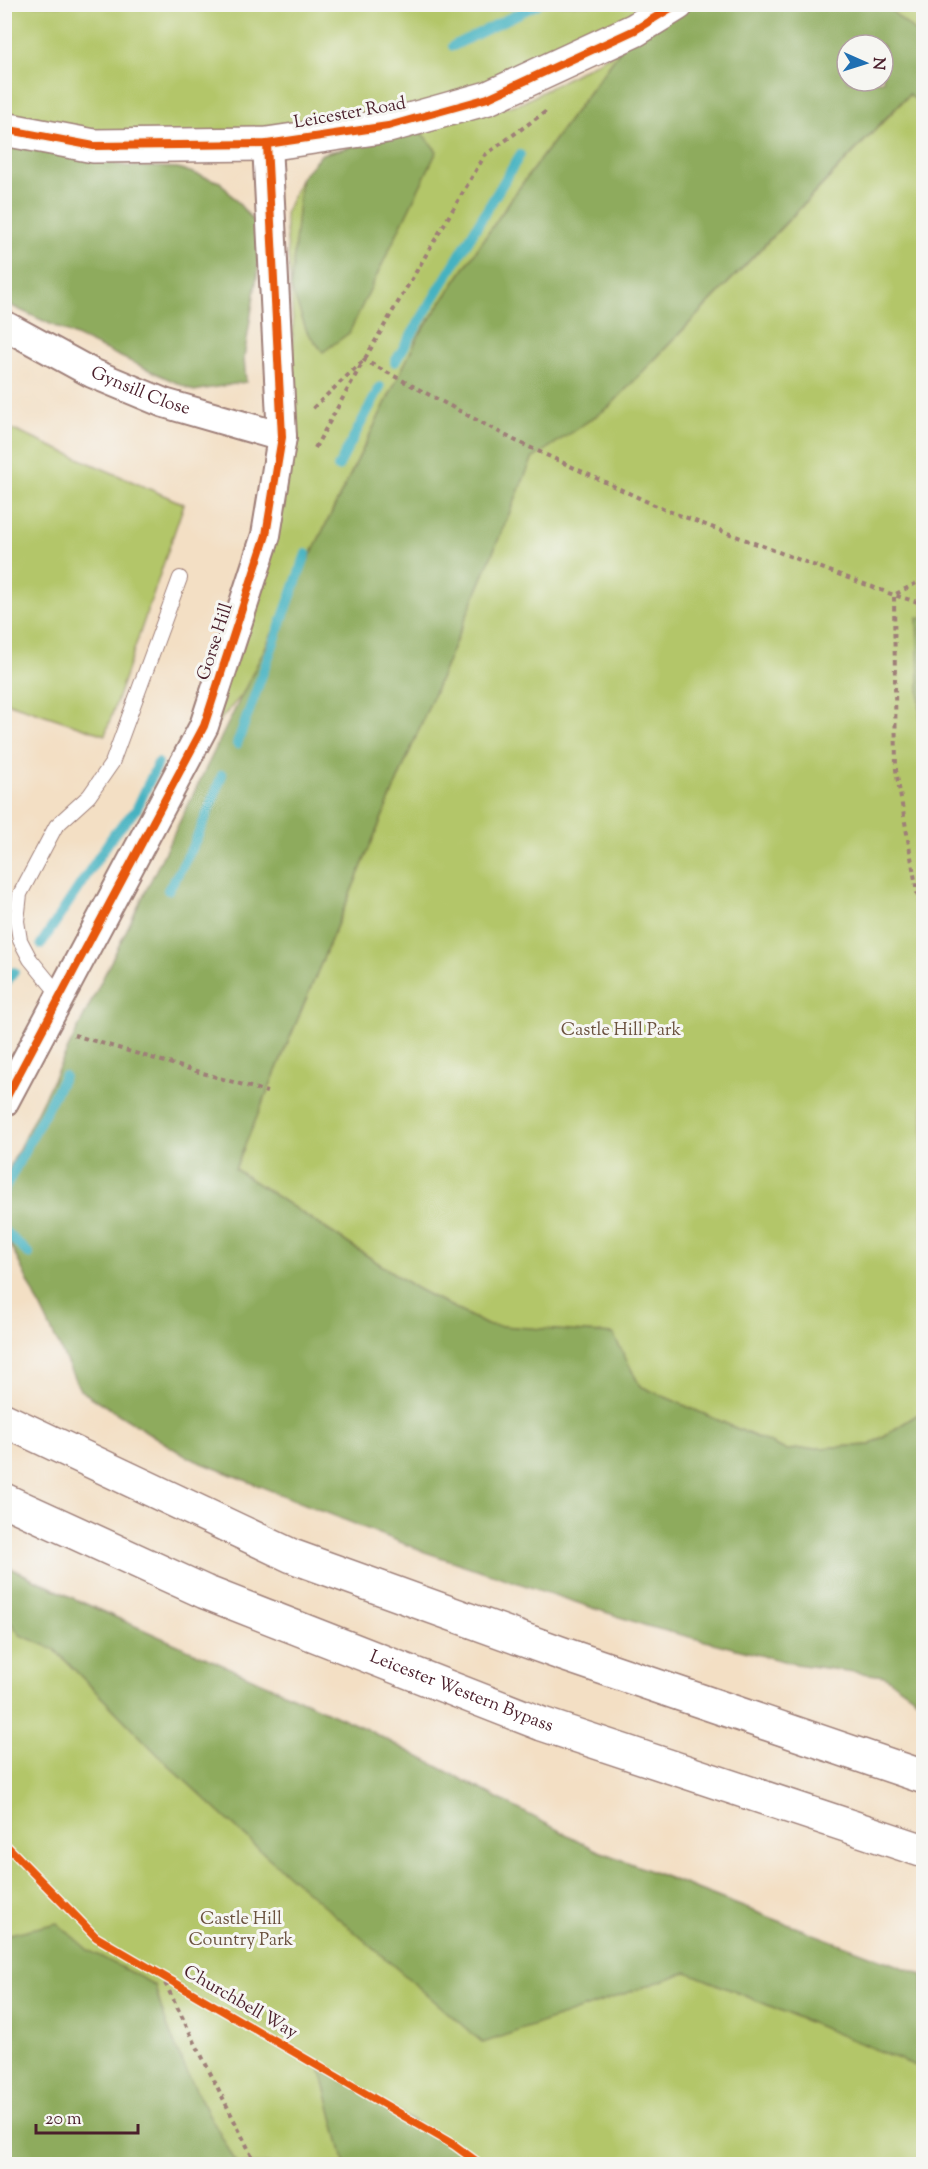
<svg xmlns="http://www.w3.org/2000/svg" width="928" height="2169" font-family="'Sorts Mill Goudy',serif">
	<rect width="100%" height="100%" fill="#f6f6f2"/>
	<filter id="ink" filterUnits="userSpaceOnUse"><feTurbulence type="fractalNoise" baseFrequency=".0167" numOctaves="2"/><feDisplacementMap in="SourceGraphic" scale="12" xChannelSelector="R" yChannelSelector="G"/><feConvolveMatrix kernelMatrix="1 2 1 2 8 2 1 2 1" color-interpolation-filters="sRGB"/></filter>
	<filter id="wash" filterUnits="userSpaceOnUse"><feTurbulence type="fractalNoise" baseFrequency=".008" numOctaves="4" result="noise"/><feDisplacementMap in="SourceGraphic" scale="24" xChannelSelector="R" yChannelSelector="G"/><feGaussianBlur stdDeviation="1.35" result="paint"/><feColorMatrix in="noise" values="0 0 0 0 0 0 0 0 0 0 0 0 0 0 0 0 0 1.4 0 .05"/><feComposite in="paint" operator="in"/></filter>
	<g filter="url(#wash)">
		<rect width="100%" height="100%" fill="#f3dfc4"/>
		<g fill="#b3c669" stroke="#7e724a" stroke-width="1.5">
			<polygon points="4,5 674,5 461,105 267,144 5,124"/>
			<polygon points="884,5 923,5 923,40"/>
			<polygon points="621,49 514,195 419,335 242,695 212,729 291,396 293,323 285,214 301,178 322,154 522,103"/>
			<polygon points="910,94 924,106 923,1411 870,1445 786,1450 640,1386 613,1335 487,1325 416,1288 235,1169 532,459 609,407"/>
			<polygon points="9,428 184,504 105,735 6,702 5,705 4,440"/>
			<polygon points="5,1565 79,1601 366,1729 596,1850 923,1977 923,2164 5,2164"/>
		</g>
		<g fill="#8eab5d" stroke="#6c6544" stroke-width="1.5" fill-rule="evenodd">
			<path d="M683 5H885L923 39V106L909 94 609 407 532 459 235 1169 416 1288 487 1325 613 1334 640 1386 786 1450 870 1445 923 1411V1703L884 1676 795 1664 647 1626 425 1552 187 1457 80 1390 5 1233V1177L419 335 514 195 635 30ZM847 45H883V81H847Z"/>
			<polygon points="419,130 437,151 349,333 323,352 307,332 291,287 301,178 322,154"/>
			<polygon points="5,145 126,166 178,168 220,182 258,226 258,270 244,358 246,382 194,391 5,303"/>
			<polygon points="917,617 924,619 923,812"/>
			<polygon points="4,1565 79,1601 366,1729 596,1850 779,1921 923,1975 923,2069 687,1972 483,2043 270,1859 169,1766 54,1649 20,1635 5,1615"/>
			<path d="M57 1923 88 1950 155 1985C169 2047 206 2110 237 2164H5V1935Z"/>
			<polygon points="320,2067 454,2145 480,2164 345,2164"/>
		</g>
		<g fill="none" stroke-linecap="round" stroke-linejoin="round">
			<g stroke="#44b2c1" stroke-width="10">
				<polyline points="453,46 538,4"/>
				<polyline points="395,362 520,155"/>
				<polyline points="338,467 380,387"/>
				<polyline points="237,744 306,554"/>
				<path d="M168 890C192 853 207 816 222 775"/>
				<polyline points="41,944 114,834 136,810 158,763"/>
				<polyline points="4,985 14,972"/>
				<polyline points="4,1190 64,1076"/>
				<polyline points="4,1231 29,1254"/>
			</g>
		</g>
	</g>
	<g filter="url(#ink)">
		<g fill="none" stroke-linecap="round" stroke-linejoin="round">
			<defs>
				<polyline id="service" points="61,997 30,959 20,940 17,921 20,894 56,826 89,796 112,763 180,578"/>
				<g id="minor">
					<path id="s1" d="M4 325 92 373 164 403 282 437"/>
					<polyline points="4,1102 204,726 266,535 282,437 267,144"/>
				</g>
				<polyline id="tertiary" points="4,129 94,146 267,144 388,126 488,98 635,30 677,4"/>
				<g id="trunk">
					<polyline points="4,1420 292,1556 563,1654 924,1777"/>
					<path id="s2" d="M4 1500 205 1592 542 1724 924 1851"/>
				</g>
			</defs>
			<use href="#service" stroke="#9e7f78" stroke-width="16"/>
			<use href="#minor" stroke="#9e7f78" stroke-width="32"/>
			<use href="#tertiary" stroke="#9e7f78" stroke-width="36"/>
			<use href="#trunk" stroke="#9e7f78" stroke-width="36"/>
			<g stroke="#9e7f78" stroke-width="4" stroke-dasharray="4.5 4.5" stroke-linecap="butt">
				<polyline points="313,408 364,360 485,155 548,110"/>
				<polyline points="315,448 364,360 514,440 663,509 894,595 924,604"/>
				<polyline points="924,579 894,595 896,770 924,932"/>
				<polyline points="74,1035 267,1092"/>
				<polyline points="161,1975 256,2164"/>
			</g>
			<use href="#service" stroke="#fff" stroke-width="14"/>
			<use href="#minor" stroke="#fff" stroke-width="28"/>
			<use href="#tertiary" stroke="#fff" stroke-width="33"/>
			<use href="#trunk" stroke="#fff" stroke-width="33"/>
			<defs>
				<g id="cycleway">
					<polyline points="4,129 94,146 267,144 388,126 488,98 635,30 677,4"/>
					<polyline points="4,1102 204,726 266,535 282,437 267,144"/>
					<polyline points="4,1843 96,1937 454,2145 480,2164"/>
				</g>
			</defs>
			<use href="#cycleway" stroke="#f6f6f2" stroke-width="11"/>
			<use href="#cycleway" stroke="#e8590c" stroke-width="8"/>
		</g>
	</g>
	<g text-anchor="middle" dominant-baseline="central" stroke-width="6" stroke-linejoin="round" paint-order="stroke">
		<g font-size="18" fill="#4a1f2b" stroke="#f6f6f2">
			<text transform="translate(350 114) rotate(-10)">Leicester Road</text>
			<text stroke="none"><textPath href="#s1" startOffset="152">Gynsill Close</textPath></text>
			<text transform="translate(216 642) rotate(-72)">Gorse Hill</text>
			<text stroke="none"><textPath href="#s2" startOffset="496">Leicester Western Bypass</textPath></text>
			<text transform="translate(240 2003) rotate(30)">Churchbell Way</text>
		</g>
		<g font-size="18" fill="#6a513e" stroke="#f6f6f2">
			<text x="621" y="1031">Castle Hill Park</text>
			<text x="241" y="1920">Castle Hill<tspan x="241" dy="21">Country Park</tspan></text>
		</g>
	</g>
	<rect width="928" height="2169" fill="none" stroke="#f6f6f2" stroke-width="24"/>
	<g transform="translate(865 63) rotate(93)"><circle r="28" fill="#f6f6f2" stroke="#b1a0a2" stroke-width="1.5"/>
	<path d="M0-4.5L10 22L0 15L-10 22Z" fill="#1f6fb2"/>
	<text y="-9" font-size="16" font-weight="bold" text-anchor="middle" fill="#4a1f2b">N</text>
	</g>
	<path d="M36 2124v9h102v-9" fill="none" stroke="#4a1f2b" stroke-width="3"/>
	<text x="45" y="2124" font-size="18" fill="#4a1f2b" stroke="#f6f6f2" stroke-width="4.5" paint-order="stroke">20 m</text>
</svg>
